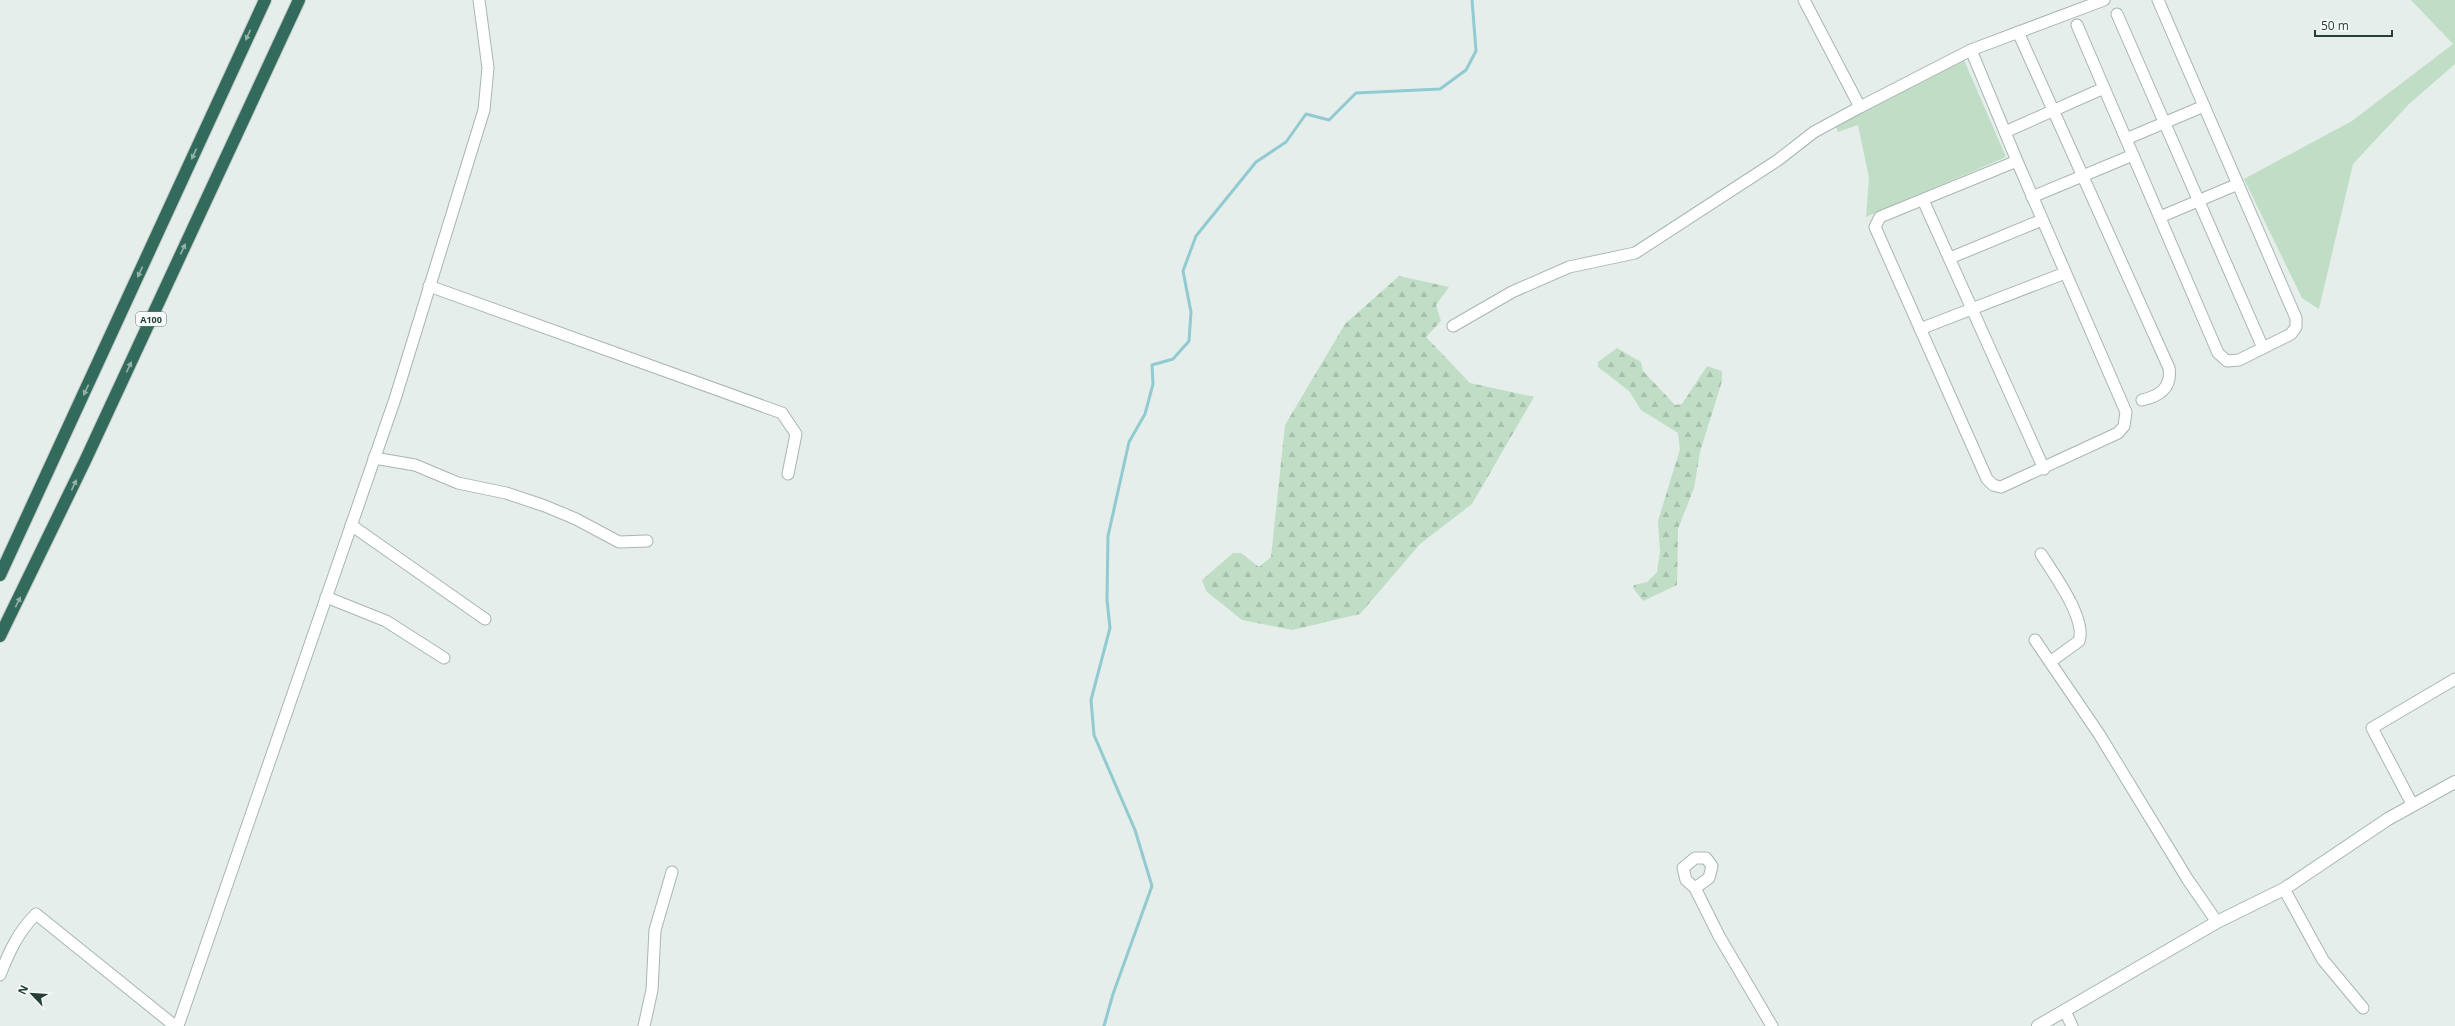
<svg xmlns="http://www.w3.org/2000/svg" width="2455" height="1026" font-family="'Open Sans',sans-serif">
	<defs>
		<pattern id="forest-firs" width="22" height="20" patternUnits="userSpaceOnUse"><rect width="22" height="20" fill="#c0dec6"/><path d="M5 1l3.5 6h-7zM16 11l3.5 6h-7z" fill="#a5c0ab"/></pattern>
	</defs>
	<rect width="100%" height="100%" fill="#e5eeea"/>
	<g fill="#c0dec6">
		<polygon points="2411,0 2455,0 2455,64 2409,104 2353,164 2319,309 2302,298 2244,179 2352,121 2453,44"/>
		<polygon points="1964,60 2006,157 1866,217 1869,178 1858,125 1838,132 1835,124 1860,109"/>
	</g>
	<g fill="url(#forest-firs)">
		<polygon points="1399,276 1449,287 1436,305 1441,321 1426,337 1470,383 1534,397 1472,504 1420,544 1360,614 1292,630 1242,620 1206,591 1202,580 1233,553 1241,553 1259,567 1271,557 1285,425 1345,324"/>
		<polygon points="1617,348 1641,362 1643,371 1675,405 1682,404 1707,366 1722,371 1722,381 1700,452 1694,488 1678,529 1677,585 1643,601 1633,588 1634,585 1647,582 1657,572 1660,552 1658,521 1680,449 1678,433 1641,410 1629,391 1598,367 1598,362"/>
	</g>
	<g fill="none" stroke-linecap="round" stroke-linejoin="round">
		<polyline stroke="#91cad0" stroke-width="3" points="1104,1026 1113,994 1152,886 1135,830 1094,735 1091,700 1110,628 1107,600 1108,536 1129,442 1145,414 1153,384 1152,365 1173,359 1189,341 1191,312 1183,271 1196,236 1256,162 1286,142 1306,114 1329,120 1356,93 1440,89 1466,70 1476,51 1472,0"/>
		<defs>
			<g id="minor">
				<polyline points="1804,0 1860,107"/>
				<polyline points="2117,14 2263,348"/>
				<polyline points="2077,25 2218,353 2227,361 2239,360 2291,334 2296,327 2296,318 2158,0"/>
				<path d="M2018 32 2169 368C2172 387 2160 396 2142 400"/>
				<polyline points="1971,50 2017,161 2126,412 2124,426 2118,433 2001,487 1993,485 1987,479 1875,227 1880,217 2017,161"/>
				<polyline points="2005,132 2104,88"/>
				<polyline points="2126,139 2204,106"/>
				<polyline points="2032,197 2133,155"/>
				<polyline points="1923,200 2044,469"/>
				<polyline points="2160,217 2238,184"/>
				<polyline points="1950,258 2042,220"/>
				<polyline points="429,286 782,413 796,434 788,474"/>
				<polyline points="1453,326 1512,292 1569,267 1635,253 1778,160 1814,132 1860,107 1971,50 2104,0"/>
				<polyline points="1920,329 2065,273"/>
				<polyline points="374,458 415,465 458,483 506,493 545,506 576,519 619,542 647,541"/>
				<polyline points="351,525 485,619"/>
				<path d="M2041 554C2053 573 2087 619 2079 641L2050 662"/>
				<polyline points="326,597 386,621 444,658"/>
				<polyline points="2035,640 2099,734 2188,880 2217,922"/>
				<polyline points="2412,804 2372,728 2455,679"/>
				<polygon points="1695,858 1706,858 1712,866 1709,878 1695,888 1686,880 1683,868"/>
				<polyline points="1695,888 1719,936 1772,1026"/>
				<polyline points="2284,889 2323,960 2363,1008"/>
				<path d="M0 975C9 952 18 932 36 914L175 1026"/>
				<polyline points="2065,1011 2072,1026"/>
				<polyline points="178,1026 395,399 484,110 488,68 479,0"/>
				<polyline points="644,1026 652,990 655,930 672,872"/>
			</g>
			<polyline id="tertiary" points="2038,1026 2217,922 2284,889 2388,819 2455,782"/>
			<g id="motorway">
				<polyline points="0,575 265,0"/>
				<polyline points="0,636 85,461 299,0"/>
			</g>
		</defs>
		<use href="#minor" stroke="#a8b6b1" stroke-width="13"/>
		<use href="#tertiary" stroke="#a8b6b1" stroke-width="14"/>
		<use href="#motorway" stroke="#c2c9c7" stroke-width="14"/>
		<use href="#minor" stroke="#fff" stroke-width="11"/>
		<use href="#tertiary" stroke="#fff" stroke-width="12"/>
		<use href="#motorway" stroke="#326a5b" stroke-width="12"/>
	</g>
	<defs><path id="oneway-solid" d="M-6-.8H1V-3.2L6.5 0L1 3.2V.8H-6Z"/></defs>
	<g fill="#94b2aa">
		<use href="#oneway-solid" transform="translate(248 35) rotate(115)"/>
		<use href="#oneway-solid" transform="translate(194 154) rotate(115)"/>
		<use href="#oneway-solid" transform="translate(183 249) rotate(-65)"/>
		<use href="#oneway-solid" transform="translate(140 272) rotate(115)"/>
		<use href="#oneway-solid" transform="translate(129 367) rotate(-65)"/>
		<use href="#oneway-solid" transform="translate(86 390) rotate(115)"/>
		<use href="#oneway-solid" transform="translate(74 485) rotate(-65)"/>
		<use href="#oneway-solid" transform="translate(18 602) rotate(-64)"/>
	</g>
	<g text-anchor="middle" dominant-baseline="central" stroke-width="4" stroke-linejoin="round" paint-order="stroke">
		<rect fill="#f6faf8" stroke="#647771" stroke-width="1" x="136" y="312" width="30" height="14" rx="3"/>
		<g font-size="9" font-weight="bold" fill="#253f37">
			<text x="151" y="319">A100</text>
		</g>
	</g>
	<g transform="translate(32 994) rotate(295)" stroke="#f6faf8" stroke-width="3" paint-order="stroke">
	<path d="M0-3L7 15L0 10L-7 15Z" fill="#253f37"/>
	<text y="-6" font-size="11" font-weight="bold" text-anchor="middle" fill="#253f37">N</text>
	</g>
	<path d="M2315 30v6h77v-6" fill="none" stroke="#253f37" stroke-width="2"/>
	<text x="2321" y="30" font-size="12" fill="#253f37" stroke="#f6faf8" stroke-width="3" paint-order="stroke">50 m</text>
</svg>
